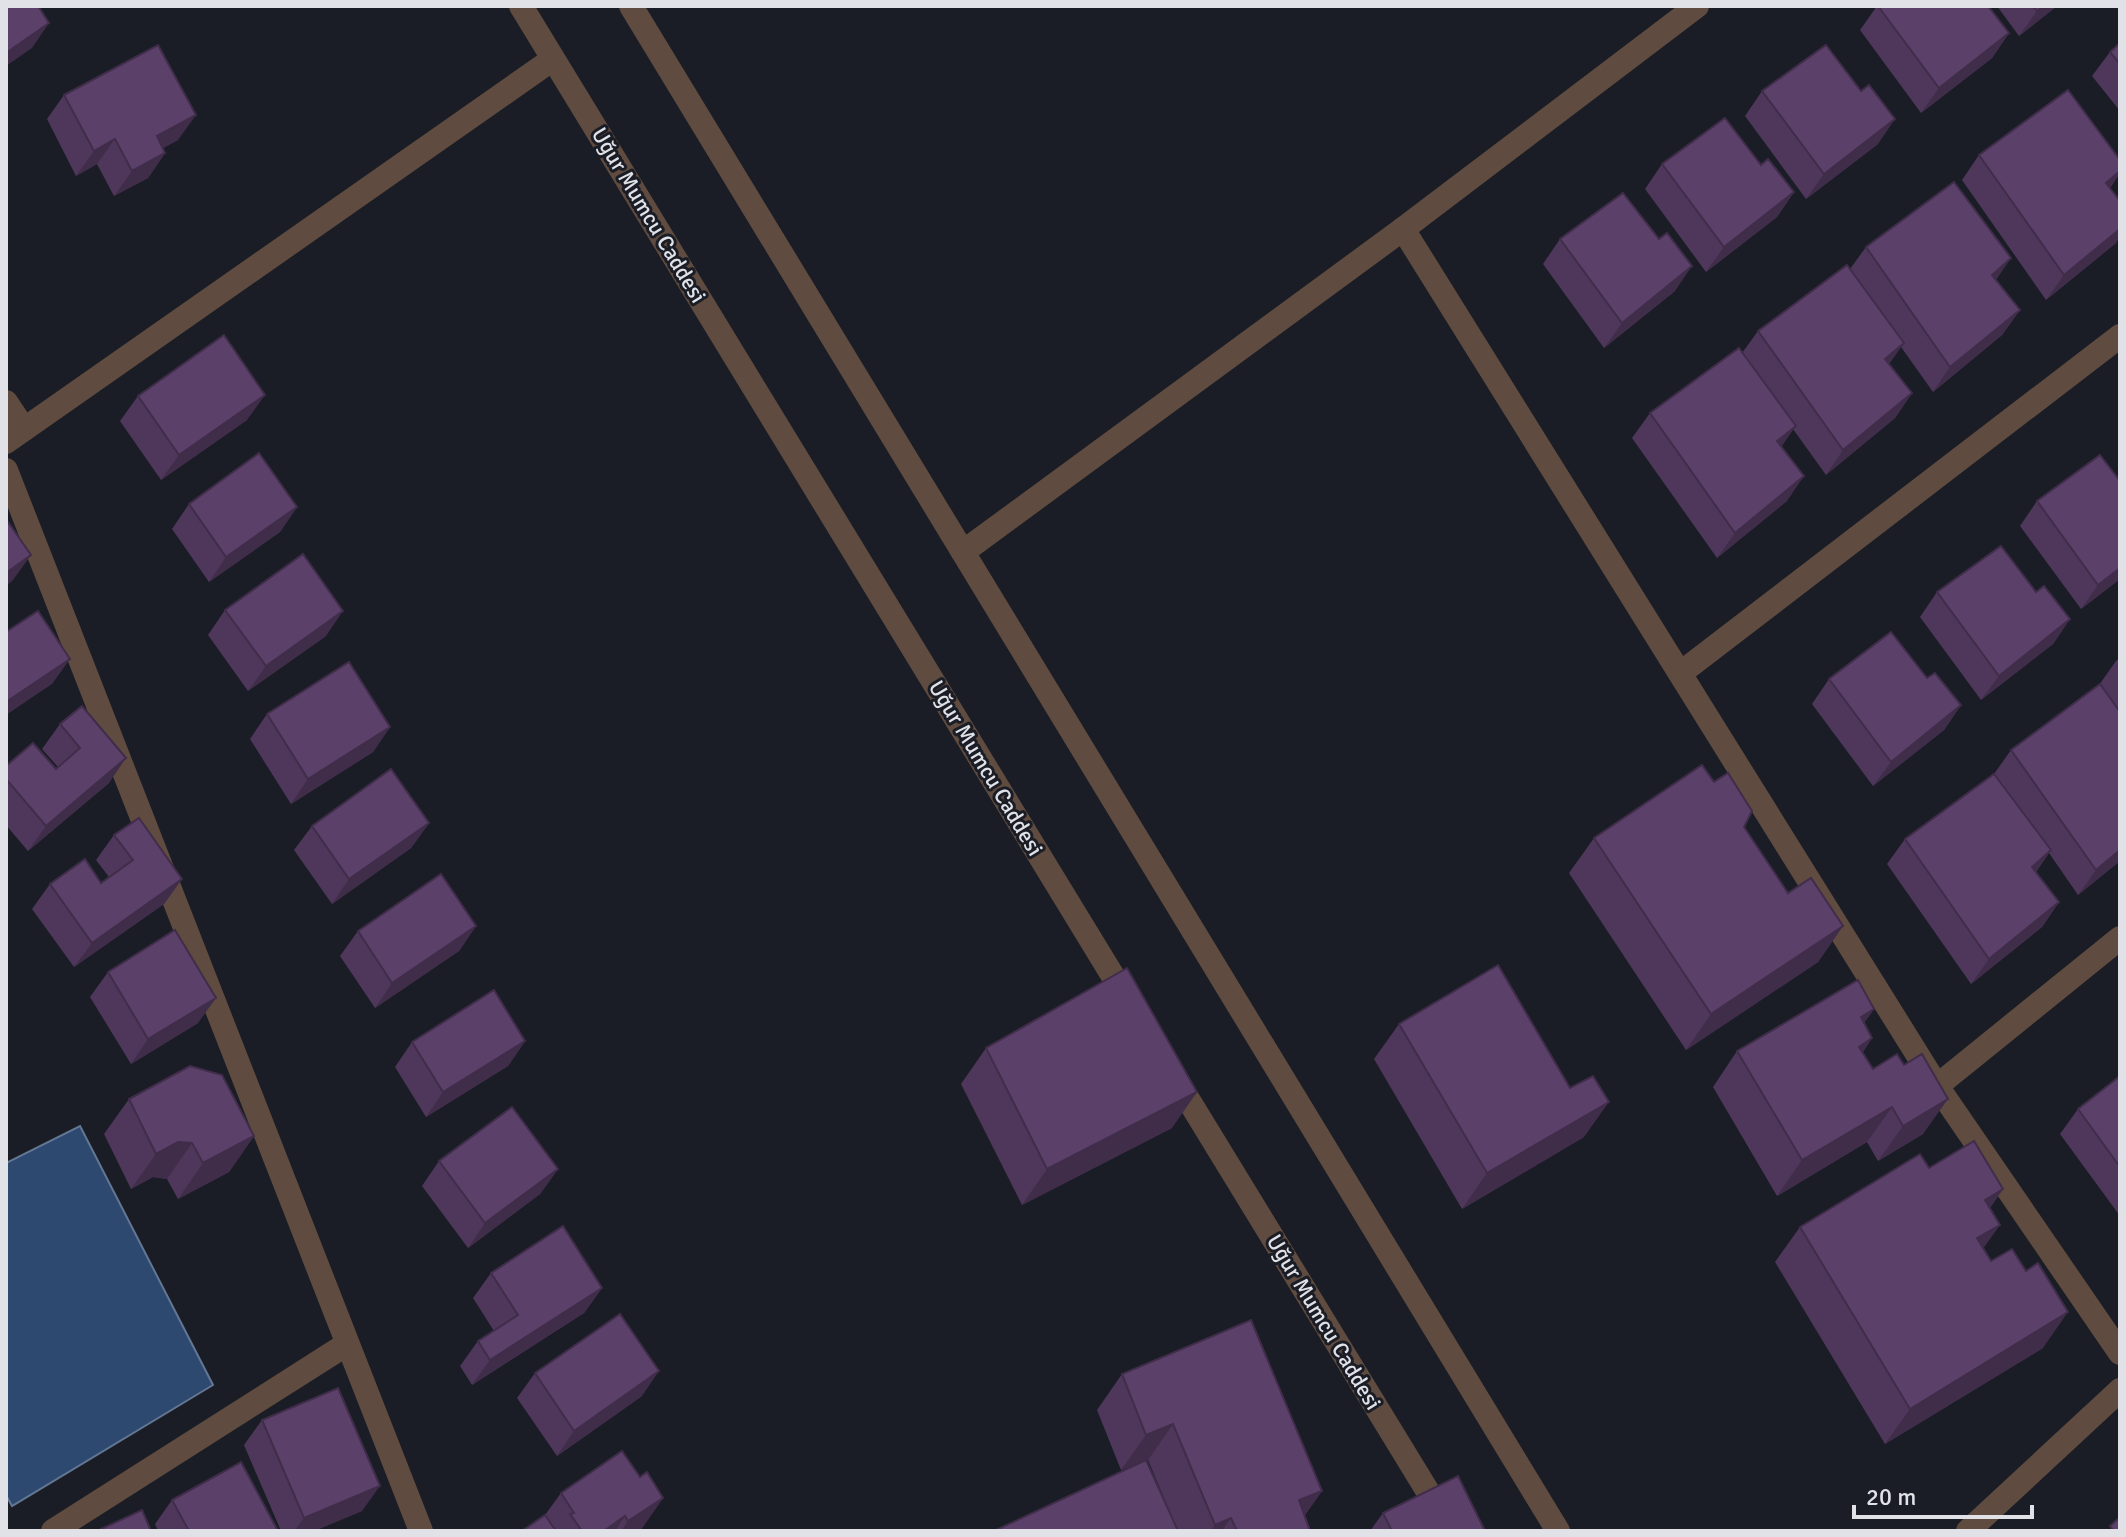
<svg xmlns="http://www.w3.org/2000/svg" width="2126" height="1537" viewBox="0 0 2126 1537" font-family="Signika,sans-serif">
  <rect width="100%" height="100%" fill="#1a1d25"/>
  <path fill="#2d4970" stroke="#637794" stroke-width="2" d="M80 1126 213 1385 12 1506 6 1495V1163Z"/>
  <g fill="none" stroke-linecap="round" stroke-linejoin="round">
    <g stroke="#5f4b3f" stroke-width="24">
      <path d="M1403 229 1937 1086 2120 1353"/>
      <path d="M6 402 24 429"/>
      <path d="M6 442 553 59"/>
      <path d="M6 470 421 1531"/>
      <path d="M963 552 1403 229 1697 6"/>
      <path d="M1682 672 2120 336"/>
      <path d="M1937 1086 2120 938"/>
      <path d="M53 1531 347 1344"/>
    </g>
    <g stroke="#5f4b3f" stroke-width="24">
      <path d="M521 6 1130 1004"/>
      <path d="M631 6 1558 1531"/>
      <path d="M1172 1073 1452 1531"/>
      <path d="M1968 1531 2120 1390"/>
    </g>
  </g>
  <g fill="#4e375b" fill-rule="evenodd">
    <path d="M1877 6H1988L2009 33 1992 58 1921 113 1860 30Z"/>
    <path d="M1997 6H2057L2019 36Z"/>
    <path d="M2120 43V111L2092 76 2110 52Z"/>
    <path d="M1762 91 1878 144 1806 199 1745 116Z"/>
    <path d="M64 95 178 140 163 148 165 153 148 178 114 196 97 164 76 176 47 119Z"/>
    <path d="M1979 155 2120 160V173L2110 188 2116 243 2046 300 1962 180Z"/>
    <path d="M1662 164 1761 165 1794 192 1777 217 1706 272 1645 189Z"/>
    <path d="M1560 239 1675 291 1604 348 1543 264Z"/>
    <path d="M1866 247 1996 280 2020 310 2002 335 1933 392 1901 347 1889 364 1912 393 1895 418 1826 475 1793 429 1781 447 1787 501 1717 558 1632 438 1650 413 1742 353 1758 331 1850 269Z"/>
    <path d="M138 396 247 420 161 480 120 421Z"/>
    <path d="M2120 481V579L2081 609 2020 526 2037 501Z"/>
    <path d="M189 504 297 507 280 532 209 582 172 529Z"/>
    <path d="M1937 592 2070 619 2053 644 1981 700 1920 617Z"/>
    <path d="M225 610 326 636 248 691 208 635Z"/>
    <path d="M2120 658V861L2078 895 2049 853 2036 872 2059 902 2042 927 1971 984 1887 864 1905 839 1994 774 2011 750 2099 685 2116 661Z"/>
    <path d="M1829 679 1961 705 1944 730 1873 786 1812 704Z"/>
    <path d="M267 714 390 727 373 752 291 804 250 739Z"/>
    <path d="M60 724 109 783 28 851 6 825V766L56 769 58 767 42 749Z"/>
    <path d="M429 823 411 848 332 904 294 850 312 826Z"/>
    <path d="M1744 827 1788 893 1843 926 1818 962 1686 1050 1569 873 1594 838Z"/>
    <path d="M114 835 182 879 164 904 74 967 32 909 50 884 101 883 109 877 96 860Z"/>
    <path d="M476 926 459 951 375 1008 340 956 358 931Z"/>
    <path d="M108 972 198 1023 131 1064 90 997Z"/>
    <path d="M1874 1009 1864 1023 1872 1038 1863 1052 1873 1069 1923 1134 1878 1161 1867 1142 1777 1196 1713 1087 1737 1051Z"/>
    <path d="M1399 1024 1570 1088 1584 1137 1462 1209 1374 1059Z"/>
    <path d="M525 1041 508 1066 426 1117 395 1067 412 1042Z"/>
    <path d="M986 1048 1172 1128 1022 1205 961 1084Z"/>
    <path d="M2120 1076V1216L2060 1134 2078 1109Z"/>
    <path d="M129 1099 254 1136 229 1172 178 1199 167 1179 153 1177 131 1189 104 1134Z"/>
    <path d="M439 1161 558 1169 540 1194 468 1248 422 1186Z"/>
    <path d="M1929 1168 2003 1189 1990 1208 1983 1248 2043 1348 1885 1444 1775 1262 1800 1227Z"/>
    <path d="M491 1273 602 1288 584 1313 472 1385 460 1366 478 1341 494 1331 473 1298Z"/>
    <path d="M535 1373 642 1396 557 1456 517 1398Z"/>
    <path d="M1122 1374 1322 1491 1305 1515 1311 1531H994L1138 1464 1121 1470 1097 1410ZM1148 1460 1174 1522 1146 1461Z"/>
    <path d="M262 1420 362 1511 314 1531H281L244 1445Z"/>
    <path d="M640 1477 663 1498 640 1531H522L545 1515 561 1493Z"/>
    <path d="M172 1500 278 1531H158L155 1524Z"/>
    <path d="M1383 1513 1485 1531H1370Z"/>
  </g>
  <g fill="#402d4a">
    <path d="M2043 6H2057L2019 36 2037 11Z"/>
    <path d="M49 23 32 48 6 66V53Z"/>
    <path d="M2009 33 1992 58 1921 113 1939 88Z"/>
    <path d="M196 115 178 140 140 161 157 136Z"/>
    <path d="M1895 119 1878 144 1806 199 1824 174Z"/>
    <path d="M115 139 97 164 76 176 94 151Z"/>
    <path d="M165 153 148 178 114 196 132 171Z"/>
    <path d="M2120 171V173L2107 191 2106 183Z"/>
    <path d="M1794 192 1777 217 1706 272 1724 247Z"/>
    <path d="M2120 229V237L2116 243 2046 300 2064 275Z"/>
    <path d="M2011 258 1994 283 1992 275Z"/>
    <path d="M1692 266 1675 291 1604 348 1622 323Z"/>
    <path d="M2020 310 2002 335 1933 392 1950 367Z"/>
    <path d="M1904 343 1886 368 1885 359Z"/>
    <path d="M1912 393 1895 418 1826 475 1843 450Z"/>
    <path d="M265 395 247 420 161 480 179 455Z"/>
    <path d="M1796 426 1778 451 1777 441Z"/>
    <path d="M1804 476 1787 501 1717 558 1735 533Z"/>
    <path d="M297 507 280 532 209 582 226 557Z"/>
    <path d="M31 555 13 580 6 586V573Z"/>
    <path d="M2120 568V579L2081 609 2098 585Z"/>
    <path d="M343 611 326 636 248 691 266 666Z"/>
    <path d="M2070 619 2053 644 1981 700 1999 676Z"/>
    <path d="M70 659 52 684 6 715V702Z"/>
    <path d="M1961 705 1944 730 1873 786 1891 762Z"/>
    <path d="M390 727 373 752 291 804 308 779Z"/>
    <path d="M126 758 109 783 28 851 46 826Z"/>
    <path d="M429 823 411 848 332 904 349 879Z"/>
    <path d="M2051 850 2033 875 2032 867Z"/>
    <path d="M2120 850V861L2078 895 2096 870Z"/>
    <path d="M182 879 164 904 74 967 92 943Z"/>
    <path d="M2059 902 2042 927 1971 984 1989 959Z"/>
    <path d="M476 926 459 951 375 1008 392 983Z"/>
    <path d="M1843 926 1818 962 1686 1050 1711 1014Z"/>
    <path d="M216 998 198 1023 131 1064 148 1039Z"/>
    <path d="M1874 1009 1849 1044 1861 1017Z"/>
    <path d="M1872 1038 1848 1074 1859 1047Z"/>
    <path d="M525 1041 508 1066 426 1117 443 1092Z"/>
    <path d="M1197 1092 1172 1128 1022 1205 1047 1169Z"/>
    <path d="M1948 1099 1923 1134 1878 1161 1903 1126Z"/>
    <path d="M1609 1102 1584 1137 1462 1209 1487 1173Z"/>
    <path d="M1892 1107 1867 1142 1777 1196 1802 1160Z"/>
    <path d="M254 1136 229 1172 178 1199 203 1163Z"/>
    <path d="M178 1142 192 1143 167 1179 153 1177 131 1189 156 1154Z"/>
    <path d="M558 1169 540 1194 468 1248 485 1223Z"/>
    <path d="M2003 1189 1978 1225 1985 1200Z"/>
    <path d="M2000 1225 1975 1260 1977 1238Z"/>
    <path d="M602 1288 584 1313 472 1385 490 1360Z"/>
    <path d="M2068 1312 2043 1348 1885 1444 1910 1409Z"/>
    <path d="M659 1371 642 1396 557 1456 574 1431Z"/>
    <path d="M1173 1424 1148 1460 1121 1470 1146 1435Z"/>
    <path d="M380 1486 362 1511 314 1531H294L304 1518Z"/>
    <path d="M1322 1491 1297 1526 1299 1500Z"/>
    <path d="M663 1498 640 1531H621L628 1521Z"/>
    <path d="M625 1516 615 1531H603Z"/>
    <path d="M1231 1518 1222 1531H1211L1215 1525Z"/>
  </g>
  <g fill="#5b406a" stroke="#402d4a" stroke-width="2">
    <path d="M6 6H38L49 23 6 53Z"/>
    <path d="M1878 6H1988L2009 33 1939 88Z"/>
    <path d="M2033 6H2043L2037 11Z"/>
    <path d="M2120 43V64L2110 52Z"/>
    <path d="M158 45 196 115 157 136 165 153 132 171 115 139 94 151 64 95Z"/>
    <path d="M1826 45 1861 91 1869 85 1895 119 1824 174 1762 91Z"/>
    <path d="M2068 90 2120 160V171L2106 183 2120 201V229L2064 275 1979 155Z"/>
    <path d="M1725 118 1761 165 1768 159 1794 192 1724 247 1662 164Z"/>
    <path d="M1954 182 2011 258 1992 275 2020 310 1950 367 1866 247Z"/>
    <path d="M1623 193 1659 239 1667 233 1692 266 1622 323 1560 239Z"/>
    <path d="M1847 265 1904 343 1885 359 1912 393 1843 450 1758 331Z"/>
    <path d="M224 335 265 395 179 455 138 396Z"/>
    <path d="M1739 348 1796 426 1777 441 1804 476 1735 533 1650 413Z"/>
    <path d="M259 453 297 507 226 557 189 504Z"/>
    <path d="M2100 455 2120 481V568L2098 585 2037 501Z"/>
    <path d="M6 519 31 555 6 573Z"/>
    <path d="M2001 546 2036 592 2044 586 2070 619 1999 676 1937 592Z"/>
    <path d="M303 554 343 611 266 666 225 610Z"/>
    <path d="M38 611 70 659 6 702V632Z"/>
    <path d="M1891 632 1927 678 1935 673 1961 705 1891 762 1829 679Z"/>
    <path d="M349 662 390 727 308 779 267 714Z"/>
    <path d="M2100 684 2120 712V850L2096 870 2011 750Z"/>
    <path d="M82 706 126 758 46 826 6 779V766L33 743 56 769 80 748 60 724Z"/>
    <path d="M1702 765 1714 782 1728 773 1752 811 1744 827 1788 893 1811 878 1843 926 1711 1014 1594 838Z"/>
    <path d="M391 769 429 823 349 879 312 826Z"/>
    <path d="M1994 774 2051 850 2032 867 2059 902 1989 959 1905 839Z"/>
    <path d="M139 818 182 879 92 943 50 884 85 859 101 883 133 860 114 835Z"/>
    <path d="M441 874 476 926 392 983 358 931Z"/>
    <path d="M175 930 216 998 148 1039 108 972Z"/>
    <path d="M1498 965 1570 1088 1593 1076 1609 1102 1487 1173 1399 1024Z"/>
    <path d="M1127 968 1197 1092 1047 1169 986 1048Z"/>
    <path d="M1858 980 1874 1009 1861 1017 1872 1038 1859 1047 1873 1069 1897 1054 1904 1065 1922 1054 1948 1099 1903 1126 1892 1107 1802 1160 1737 1051Z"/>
    <path d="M494 990 525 1041 443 1092 412 1042Z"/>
    <path d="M190 1066 222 1075 254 1136 203 1163 192 1143 178 1142 156 1154 129 1099Z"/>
    <path d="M2120 1076V1167L2078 1109Z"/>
    <path d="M512 1107 558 1169 485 1223 439 1161Z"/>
    <path d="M1974 1141 2003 1189 1985 1200 2000 1225 1977 1238 1991 1261 2012 1249 2026 1271 2038 1263 2068 1312 1910 1409 1800 1227 1920 1154 1929 1168Z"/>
    <path d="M563 1226 602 1288 490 1360 478 1341 518 1315 491 1273Z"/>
    <path d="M620 1314 659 1371 574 1431 535 1373Z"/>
    <path d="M1251 1320 1322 1491 1299 1500 1310 1531H1237L1231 1518 1215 1525 1173 1424 1146 1435 1122 1374Z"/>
    <path d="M338 1388 380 1486 304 1518 262 1420Z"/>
    <path d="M622 1451 640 1477 647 1472 663 1498 628 1521 625 1516 604 1531H582L570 1514 574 1513 561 1493Z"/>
    <path d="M1146 1460 1178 1531H994Z"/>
    <path d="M241 1462 278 1531H189L172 1500Z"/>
    <path d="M1458 1476 1485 1531H1392L1383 1513Z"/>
    <path d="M142 1510 151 1531H97Z"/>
    <path d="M545 1515 556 1531H522Z"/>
    <path d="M2120 1517V1531H2114L2110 1526Z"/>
  </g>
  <g text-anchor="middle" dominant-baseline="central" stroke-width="6" stroke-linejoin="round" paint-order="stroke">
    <g font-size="22" fill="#e0e2e8" stroke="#1a1d25">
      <text transform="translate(649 215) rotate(59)">Uğur Mumcu Caddesi</text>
      <text transform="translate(986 768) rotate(59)">Uğur Mumcu Caddesi</text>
      <text transform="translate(1324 1322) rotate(59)">Uğur Mumcu Caddesi</text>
    </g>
  </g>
  <rect width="2126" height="1537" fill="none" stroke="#e0e2e8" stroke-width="16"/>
  <path d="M1854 1505v12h178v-12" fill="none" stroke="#e0e2e8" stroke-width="4"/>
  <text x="1866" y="1505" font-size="24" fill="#e0e2e8" stroke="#1a1d25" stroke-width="6" paint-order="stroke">20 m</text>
</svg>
